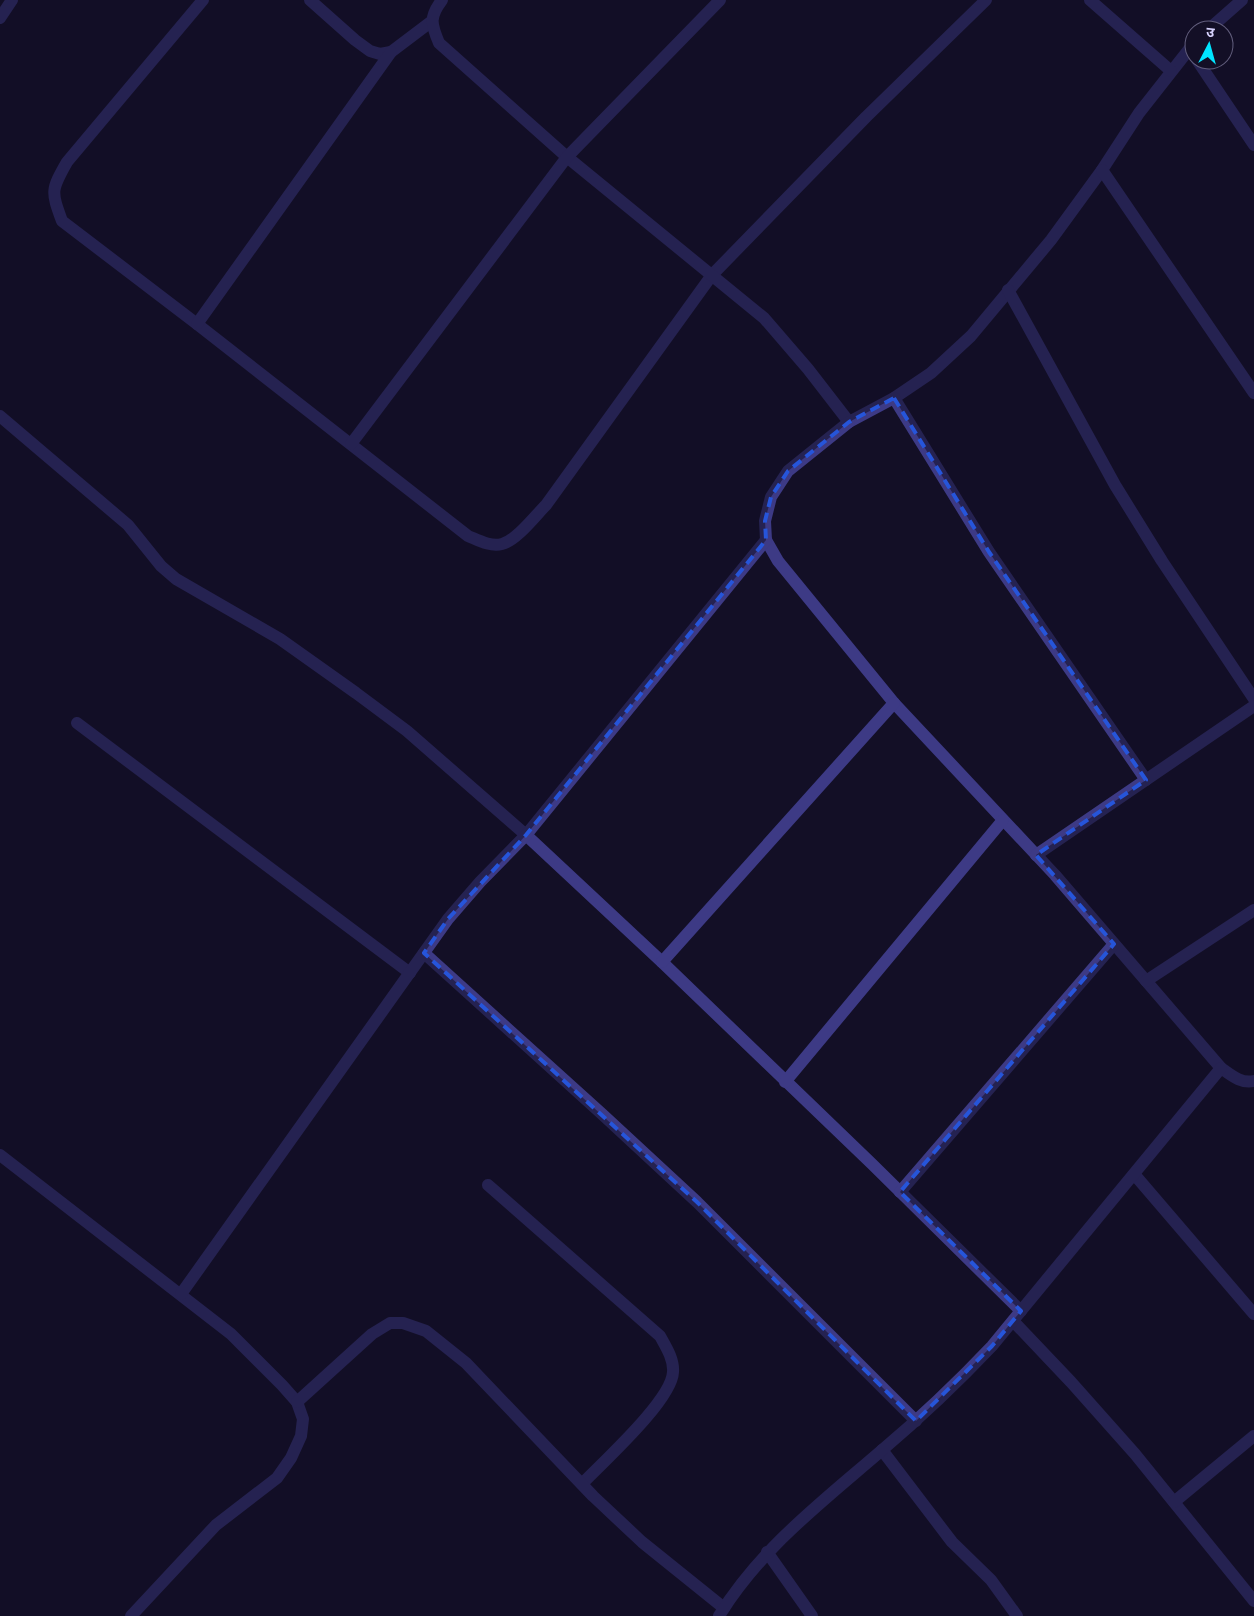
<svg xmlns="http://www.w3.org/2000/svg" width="1254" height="1616" viewBox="0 0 1254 1616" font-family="Lato,'Noto Sans Devanagari',sans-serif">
  <rect width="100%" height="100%" fill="#130f26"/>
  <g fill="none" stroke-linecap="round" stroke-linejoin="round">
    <g stroke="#3d3a85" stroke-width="12">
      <path d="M203 0 67 162C51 190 51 191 62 221L197 324 468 536C478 540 490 547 502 544 517 540 535 516 546 505L712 275 866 117 986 0"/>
      <path d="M310 0 355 40 370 51 380 54 391 52 432 21"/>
      <path d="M442 0C429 17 431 24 439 43L567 157 764 318 808 369 849 422 894 398 931 373 971 336 1051 240 1102 170 1139 113 1194 43"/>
      <path d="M1090 0 1171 71"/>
      <path d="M0 18 12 0"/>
      <path d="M1208 30 1242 0"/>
      <path d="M1197 60 1254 145"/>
      <path d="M1102 170 1254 393"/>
      <path d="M1008 290 1115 485 1162 561 1254 699"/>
      <path d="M197 324 391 52"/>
      <path d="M894 398 989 552 1146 780"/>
      <path d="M0 416 128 525 161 566 176 579 280 639 356 693 407 731 526 835 662 962 872 1164 1021 1311"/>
      <path d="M849 422 788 471 771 497 765 521 766 540 778 561 894 703 1055 875 1221 1068C1231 1075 1241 1084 1254 1081"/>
      <path d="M351 444 567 157 720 0"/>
      <path d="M77 723 410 973"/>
      <path d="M1036 855 1254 706"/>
      <path d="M424 953 602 1114 697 1202 916 1421"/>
      <path d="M662 962 894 703"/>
      <path d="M1146 981 1254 910"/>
      <path d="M785 1082 1003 820"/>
      <path d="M0 1155 231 1334 282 1385 297 1402 303 1419 301 1436 291 1458 277 1478 216 1525 131 1616"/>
      <path d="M1134 1174 1254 1314"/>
      <path d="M488 1185 660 1336C666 1347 674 1359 673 1372 672 1400 603 1462 582 1484"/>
      <path d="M900 1192 1114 944"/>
      <path d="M181 1294 448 919 480 882 526 835 766 540"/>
      <path d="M1013 1321 1071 1382 1135 1454 1254 1601"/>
      <path d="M297 1402 372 1334 390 1323H403L426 1331 466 1363 593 1496 642 1542 724 1608"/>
      <path d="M882 1450 952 1542 991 1580 1017 1616"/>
      <path d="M1174 1502 1254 1436"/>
      <path d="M767 1552 812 1616"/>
      <path d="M719 1616C761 1548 822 1502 881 1451 920 1418 957 1383 992 1346L1221 1068"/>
    </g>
  </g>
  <path d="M0 0H1254V1616H0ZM894 398 989 552 1146 780 1036 855 1114 944 900 1192 1021 1311 992 1346 916 1421 697 1202 424 953 448 919 526 835 766 540 765 521 771 497 788 471 849 422Z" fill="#130f26" fill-opacity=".55" fill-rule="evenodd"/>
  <path fill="none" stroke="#2655da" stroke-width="4" stroke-dasharray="10 6" stroke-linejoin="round" d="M894 398 989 552 1146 780 1036 855 1114 944 900 1192 1021 1311 992 1346 916 1421 697 1202 424 953 448 919 526 835 766 540 765 521 771 497 788 471 849 422Z"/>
  <g transform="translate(1209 45) rotate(6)"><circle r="24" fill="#130f26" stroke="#625e7d"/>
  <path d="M0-4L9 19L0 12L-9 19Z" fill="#00e5ff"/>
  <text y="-8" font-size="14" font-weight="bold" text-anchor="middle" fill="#d9d4ff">उ</text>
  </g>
</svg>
